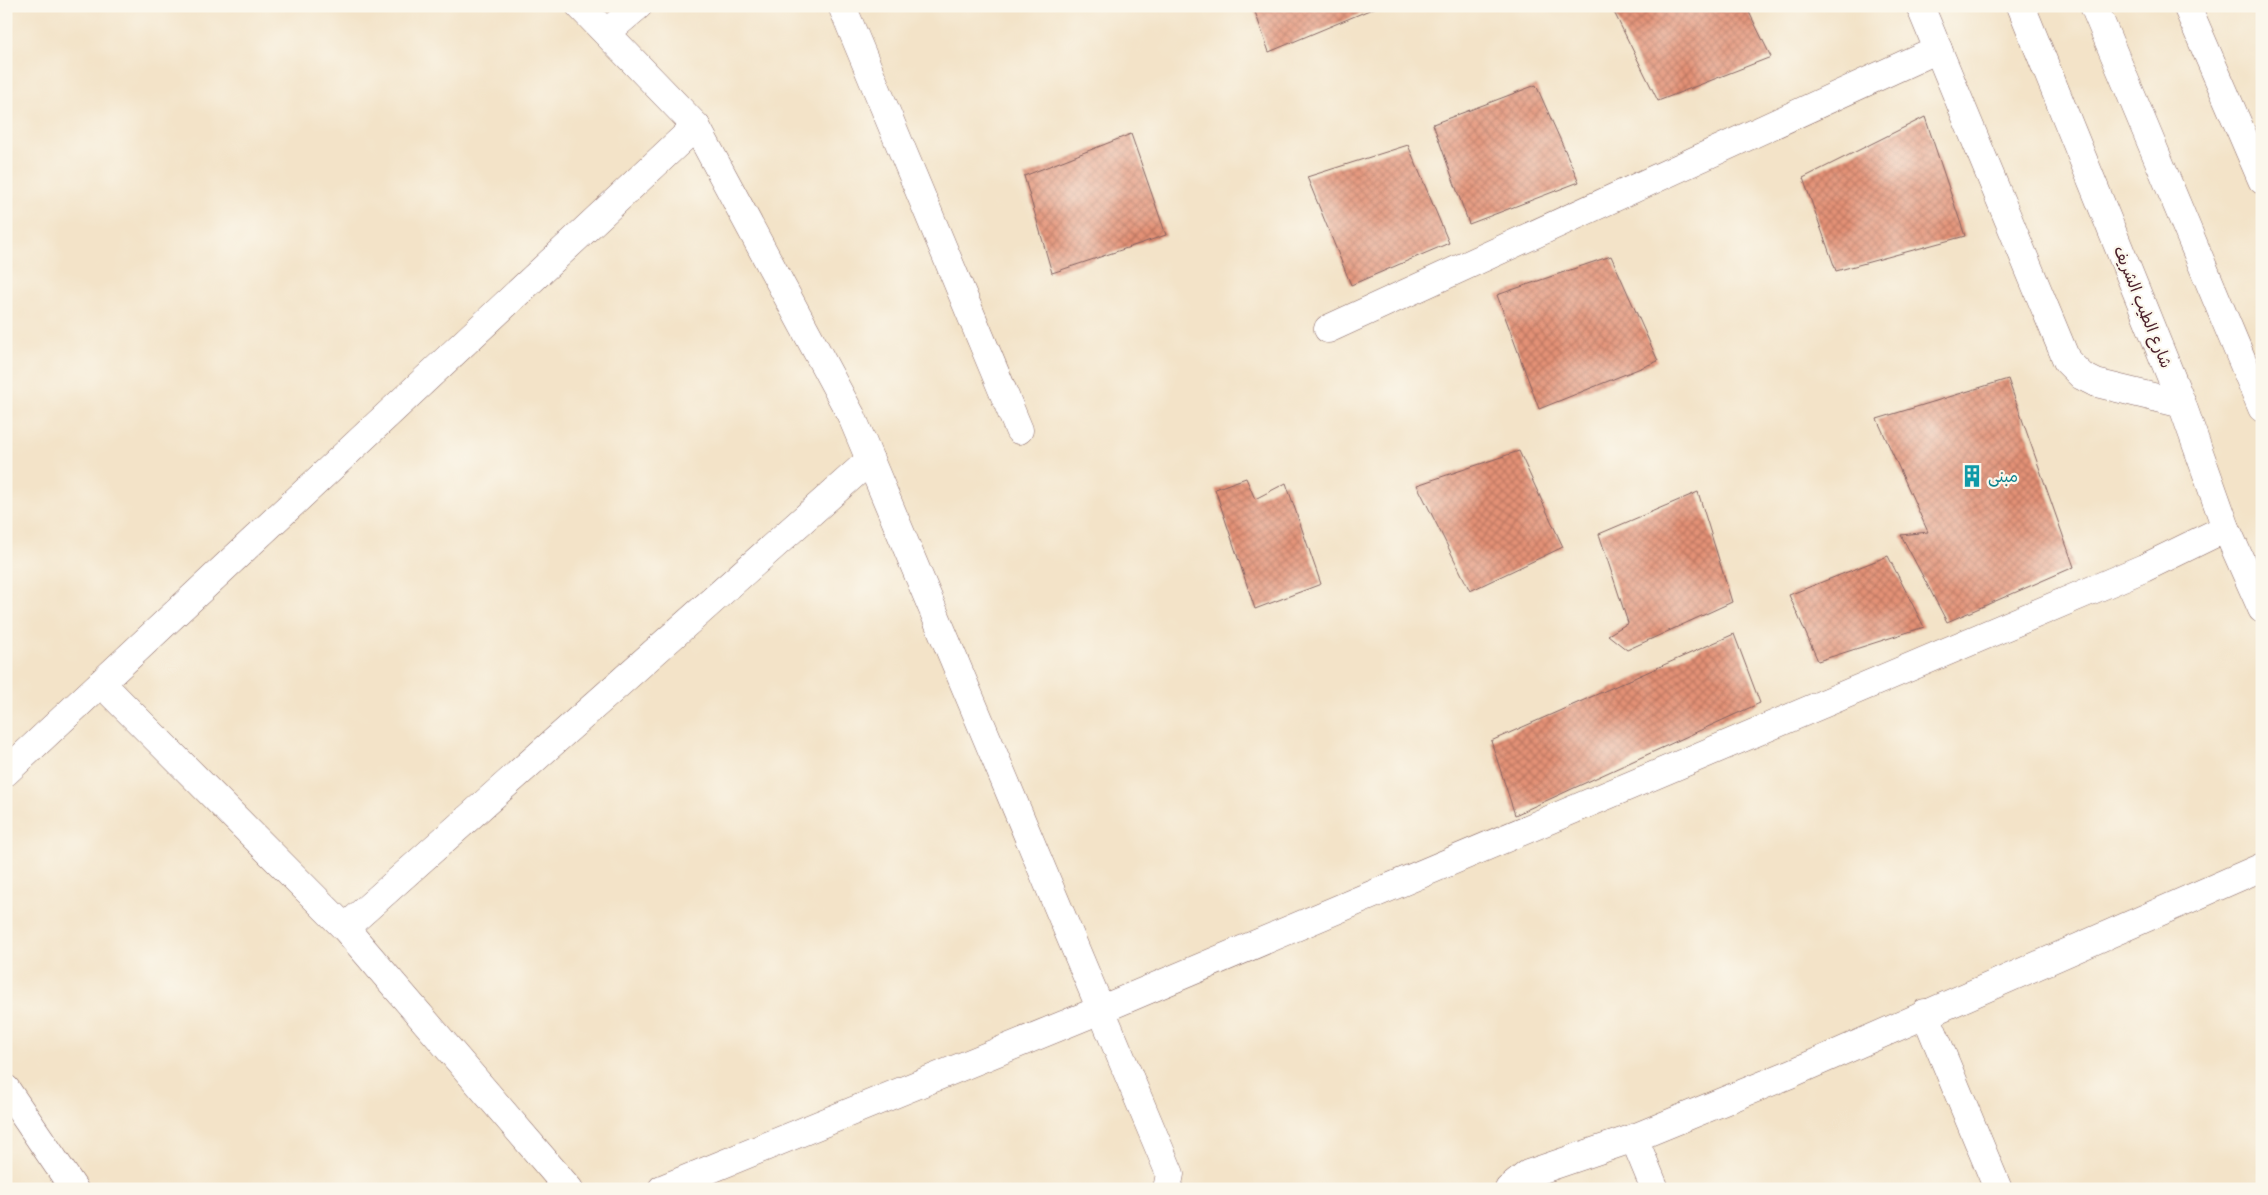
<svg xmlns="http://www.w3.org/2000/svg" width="2268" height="1195" viewBox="0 0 2268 1195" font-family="Sriracha,'Playpen Sans Arabic',sans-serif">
  <defs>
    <pattern id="building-cross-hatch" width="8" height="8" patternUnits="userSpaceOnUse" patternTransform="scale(1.25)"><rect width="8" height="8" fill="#e39176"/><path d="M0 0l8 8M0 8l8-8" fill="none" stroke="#ba7661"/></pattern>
  </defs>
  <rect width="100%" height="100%" fill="#fbf7ec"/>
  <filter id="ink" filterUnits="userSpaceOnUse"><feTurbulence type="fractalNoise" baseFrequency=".02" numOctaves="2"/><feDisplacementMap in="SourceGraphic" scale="10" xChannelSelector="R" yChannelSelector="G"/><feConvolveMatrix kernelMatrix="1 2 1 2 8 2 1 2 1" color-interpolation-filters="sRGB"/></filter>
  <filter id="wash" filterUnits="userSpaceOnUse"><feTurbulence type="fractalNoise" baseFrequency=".0096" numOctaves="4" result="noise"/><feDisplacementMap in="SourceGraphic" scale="20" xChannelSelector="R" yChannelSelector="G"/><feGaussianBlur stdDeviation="1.12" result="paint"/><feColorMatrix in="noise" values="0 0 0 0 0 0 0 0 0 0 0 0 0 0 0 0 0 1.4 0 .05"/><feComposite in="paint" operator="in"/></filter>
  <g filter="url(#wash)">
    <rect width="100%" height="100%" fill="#f3e3c8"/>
    <g id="blocks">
      <g fill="url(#building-cross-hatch)">
        <path d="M1253 6H1379L1269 52Z"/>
        <path d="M1621 6H1746L1771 57 1658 101 1613 10Z"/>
        <path d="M1536 85 1579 182 1469 224 1433 124Z"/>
        <path d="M1925 117 1965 236 1836 271 1803 178Z"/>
        <path d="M1131 134 1166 235 1052 273 1024 176Z"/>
        <path d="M1408 145 1449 243 1351 285 1307 177Z"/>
        <path d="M1611 256 1658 361 1539 409 1497 295Z"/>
        <path d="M2008 379 2074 567 1947 622 1901 535 1928 532 1877 419Z"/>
        <path d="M1519 451 1563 547 1470 591 1417 485Z"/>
        <path d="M1246 478 1255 499 1286 483 1321 584 1255 609 1215 489Z"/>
        <path d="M1698 492 1732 602 1627 650 1608 635 1628 623 1599 534Z"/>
        <path d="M1888 556 1924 627 1818 661 1789 595Z"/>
        <path d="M1734 634 1760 703 1515 815 1491 741Z"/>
      </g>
    </g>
  </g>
  <g filter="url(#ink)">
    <use href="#blocks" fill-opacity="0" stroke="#856462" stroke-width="1"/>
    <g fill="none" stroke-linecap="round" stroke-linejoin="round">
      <defs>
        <g id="minor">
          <path d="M580 6 696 126 852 417 1170 1174 1167 1189"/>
          <path d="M842 6 1019 430"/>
          <path d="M1920 6 2067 361 2082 376 2096 383 2182 404"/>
          <path d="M2187 6 2262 180"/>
          <path d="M607 32 638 6"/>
          <path d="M1328 329 1938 49"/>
          <path d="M102 684 345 928 569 1189"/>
          <path d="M6 772 696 126"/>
          <path d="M345 928 870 460"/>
          <path d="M1925 1013 1998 1189"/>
          <path d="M6 1089 74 1189"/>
          <path d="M662 1189 1100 1010 2144 568 2226 528"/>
          <path d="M1509 1189 1528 1174 1634 1138"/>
          <path d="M1655 1189 1634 1138 1790 1074 2262 867"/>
        </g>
        <g id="secondary">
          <path d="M2021 6 2182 404 2226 528 2262 609"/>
          <path d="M2094 6 2262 408"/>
        </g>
      </defs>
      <use href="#minor" stroke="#856462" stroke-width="29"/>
      <use href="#secondary" stroke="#856462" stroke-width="29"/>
      <use href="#minor" stroke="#fff" stroke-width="28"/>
      <use href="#secondary" stroke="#fff" stroke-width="28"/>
    </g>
  </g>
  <defs>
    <symbol id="building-bare" viewBox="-9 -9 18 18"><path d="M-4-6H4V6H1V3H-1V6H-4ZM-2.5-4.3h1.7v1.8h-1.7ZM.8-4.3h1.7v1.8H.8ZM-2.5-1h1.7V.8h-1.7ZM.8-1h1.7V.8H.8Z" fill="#0f9aa8" stroke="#fbf7ec" stroke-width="2.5" paint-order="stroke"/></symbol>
  </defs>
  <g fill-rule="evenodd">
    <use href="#building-bare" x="1956" y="460" width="32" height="32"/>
  </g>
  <g text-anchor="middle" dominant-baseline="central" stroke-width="4.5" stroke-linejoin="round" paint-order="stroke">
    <g font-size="16" fill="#4a1f2b" stroke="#fbf7ec">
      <text transform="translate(2143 307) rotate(68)">شارع الطيب الشريف</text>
    </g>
    <g font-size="16" fill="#0d838f" stroke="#fbf7ec" text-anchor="start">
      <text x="1988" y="476">مبنى</text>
    </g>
  </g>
  <rect width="2268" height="1195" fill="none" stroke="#fbf7ec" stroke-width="25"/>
</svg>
